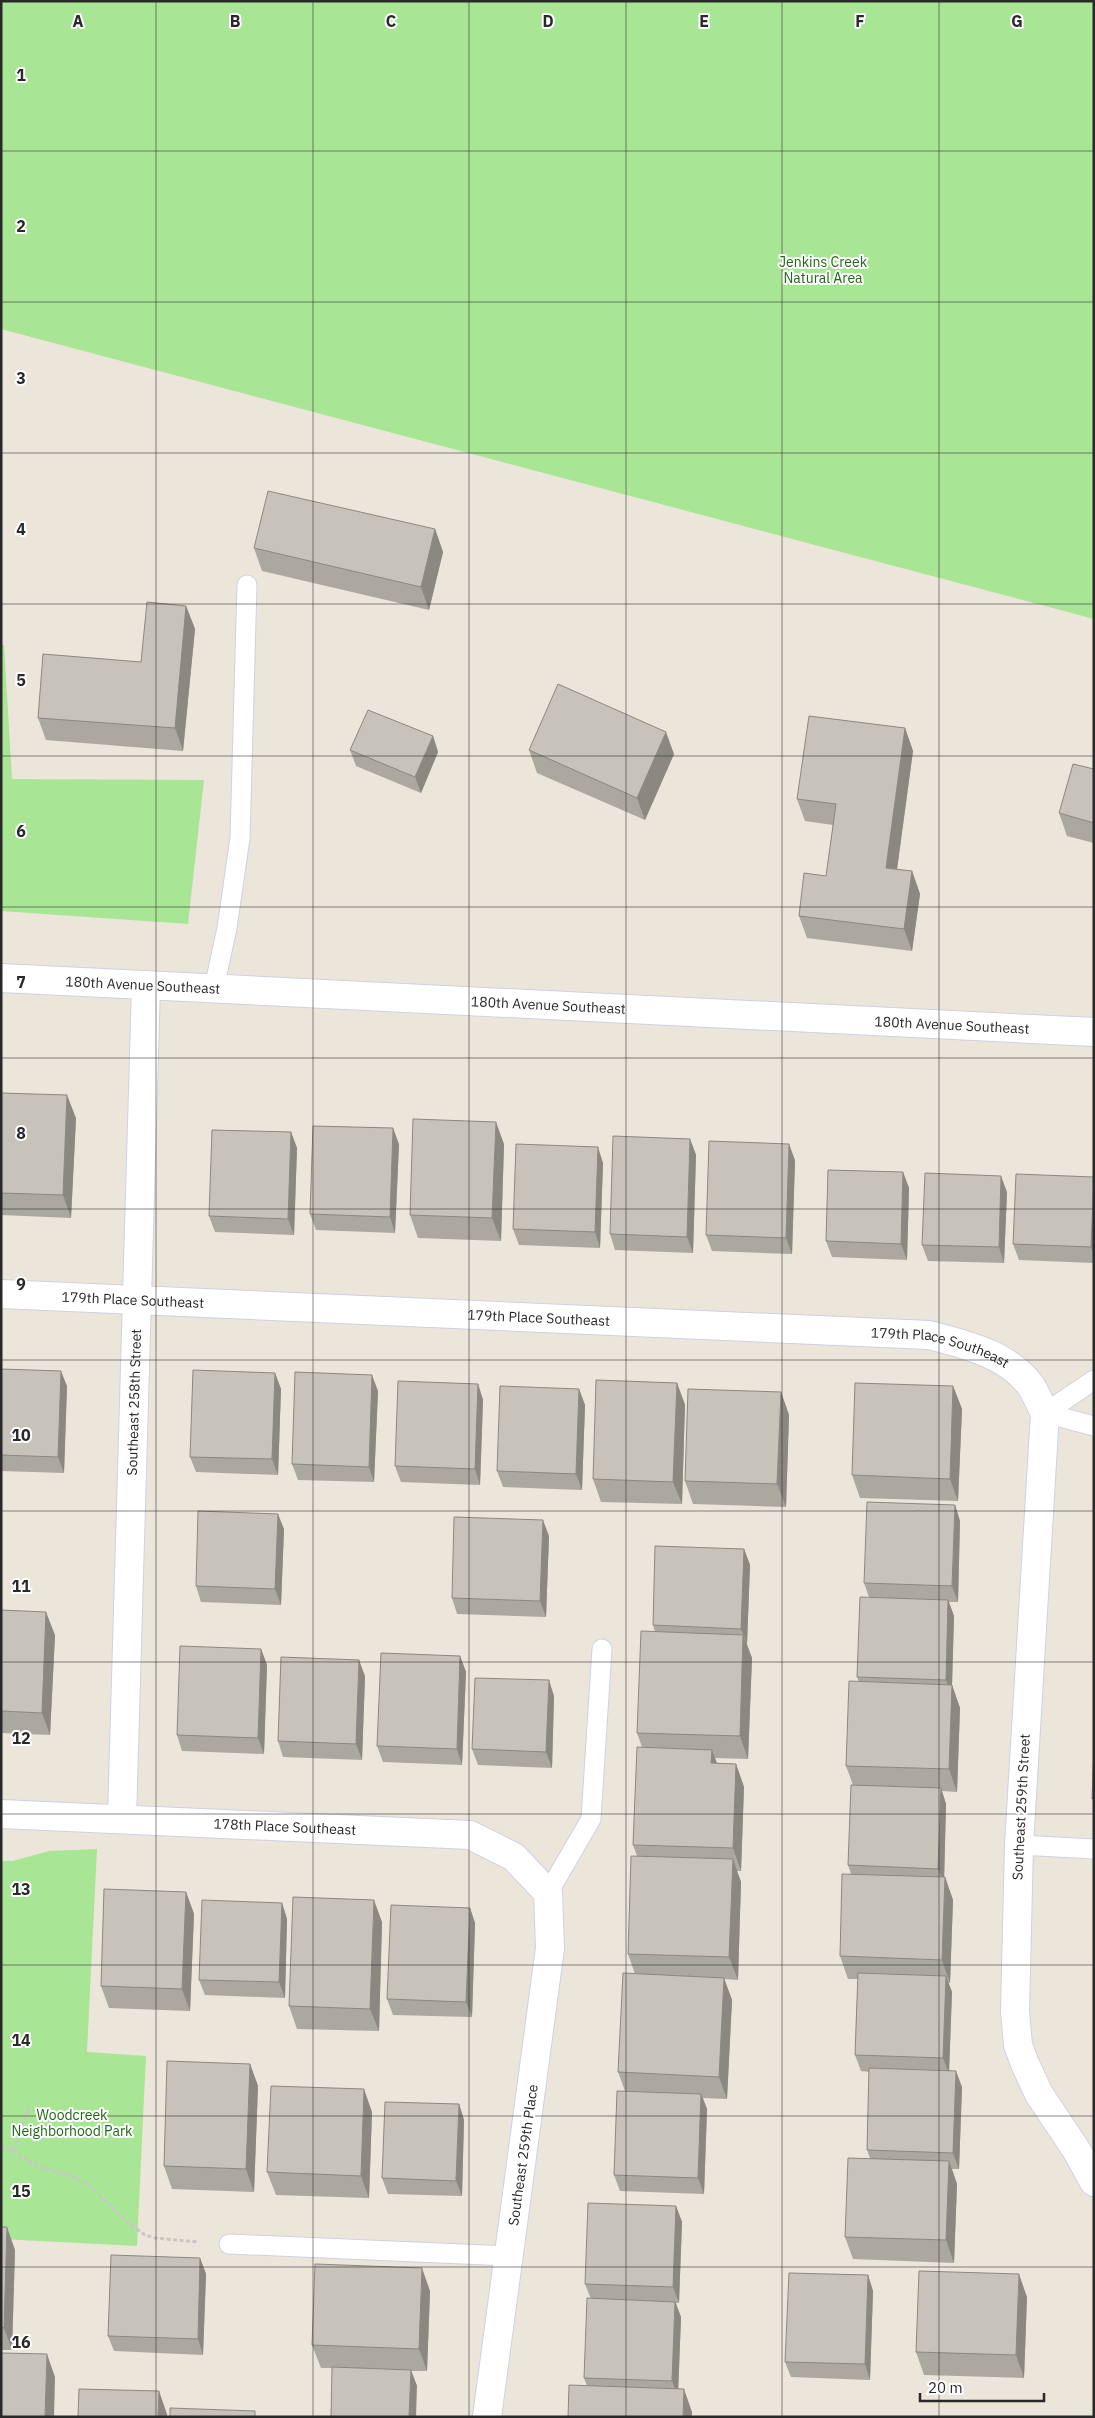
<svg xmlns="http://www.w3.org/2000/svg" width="1095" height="2418" viewBox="0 0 1095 2418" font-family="'IBM Plex Sans',sans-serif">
  <rect width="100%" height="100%" fill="#ece6da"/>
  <g fill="#a8e594">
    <path d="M1 1H1094V619L1 329Z"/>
    <path d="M1 645H4L12 779 204 780 188 924 1 911Z"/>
    <path d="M97 1849 87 2052 146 2056 137 2246 1 2239V1861H13L49 1851Z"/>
  </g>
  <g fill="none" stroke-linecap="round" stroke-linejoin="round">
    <defs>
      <g id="service">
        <path d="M214 988 227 928 240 838 247 585"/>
        <path d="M1045 1413 1094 1380"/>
        <path d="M1045 1413 1094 1426"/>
        <path d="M1019 1845 1094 1849"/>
        <path d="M548 1893 591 1819 602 1649"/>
        <path d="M229 2244 509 2256"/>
      </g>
      <g id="minor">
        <path id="s1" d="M1 1294 929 1335C964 1344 1008 1354 1031 1386 1036 1394 1040 1404 1045 1413L1019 1845 1015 2011 1018 2045 1025 2064 1039 2094 1077 2151 1094 2182"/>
        <path id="s2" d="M1 1814 470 1835 514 1857 548 1893 550 1948 487 2417"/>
        <path id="s3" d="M122 1818 146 986"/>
      </g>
      <g id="tertiary">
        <path id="s4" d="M1 978 1094 1032"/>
      </g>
    </defs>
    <use href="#service" stroke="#cfd1e3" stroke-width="21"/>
    <use href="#minor" stroke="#cfd1e3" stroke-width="30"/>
    <use href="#tertiary" stroke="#cfd1e3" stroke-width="30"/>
    <g stroke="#c7c7c7" stroke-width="3" stroke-dasharray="4 2.5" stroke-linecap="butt">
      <path d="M1 2144 39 2167 74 2177 91 2187 126 2221 145 2235 155 2238 198 2242"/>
      <path d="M13 2151 29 2107"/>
    </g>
    <use href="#service" stroke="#fff" stroke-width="19"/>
    <use href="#minor" stroke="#fff" stroke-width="28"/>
    <use href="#tertiary" stroke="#fff" stroke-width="28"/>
  </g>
  <g fill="#aba8a0">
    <path d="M435 529 443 552 429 610 262 571 254 548Z"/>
    <path d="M186 606 195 629 183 751 46 740 38 718 141 662Z"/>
    <path d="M905 728 913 751 897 870 912 871 920 894 912 951 807 938 799 916 826 876 833 825 805 821 797 799Z"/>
    <path d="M433 736 438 752 421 793 356 766 350 750Z"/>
    <path d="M529 750 674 754 645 820 537 773Z"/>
    <path d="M1094 769V843L1067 836 1059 813Z"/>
    <path d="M1 1093 76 1118 71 1218 1 1215Z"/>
    <path d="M291 1132 297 1148 294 1235 215 1232 209 1216Z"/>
    <path d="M690 1139 696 1155 693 1253 615 1250 610 1234Z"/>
    <path d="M399 1144 395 1233 316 1230 310 1214Z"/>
    <path d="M504 1144 501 1241 418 1238 410 1215Z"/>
    <path d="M795 1160 792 1254 712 1251 706 1235Z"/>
    <path d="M603 1163 600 1248 519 1245 513 1229Z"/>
    <path d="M903 1172 909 1188 907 1260 832 1257 826 1241Z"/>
    <path d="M1094 1177V1263L1019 1260 1013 1244Z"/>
    <path d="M1007 1192 1004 1263 928 1261 922 1245Z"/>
    <path d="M1 1369 67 1386 64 1473 1 1471Z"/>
    <path d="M275 1373 281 1389 278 1475 196 1472 190 1457Z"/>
    <path d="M677 1383 685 1405 682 1504 601 1502 593 1479Z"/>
    <path d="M478 1384 483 1400 480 1485 401 1482 395 1466Z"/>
    <path d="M953 1386 962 1409 958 1501 860 1498 852 1475Z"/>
    <path d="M579 1389 585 1405 582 1490 503 1487 497 1471Z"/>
    <path d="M378 1391 374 1482 298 1480 292 1464Z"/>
    <path d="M781 1392 789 1415 786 1507 693 1504 685 1481Z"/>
    <path d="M955 1505 960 1521 958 1602H949L954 1616 952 1685 960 1708 957 1792 942 1791 946 1804 944 1877H945L953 1900 950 1983H948L952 1992 949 2071 962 2087 959 2169H952L957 2184 954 2263 853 2259 845 2237 870 2158 867 2150 869 2072 861 2071 855 2055 858 1979H848L840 1956 851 1874 848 1865 853 1785 846 1766 859 1682 857 1677 869 1597 864 1583Z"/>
    <path d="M284 1529 281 1605 201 1602 196 1586Z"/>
    <path d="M549 1536 546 1617 457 1614 452 1598Z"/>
    <path d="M744 1549 750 1565 747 1644 752 1658 748 1759 715 1758 717 1763 736 1764 744 1787 741 1871H737L741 1882 738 1980 724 1979 732 2000 727 2099 703 2098 707 2109 704 2194 620 2191 614 2175 625 2091 618 2072 635 1974 628 1954 637 1856 633 1845 642 1747 637 1733 655 1632 653 1625Z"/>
    <path d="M1 1610 55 1635 50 1735 1 1733Z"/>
    <path d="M261 1649 267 1665 264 1754 182 1751 177 1735Z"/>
    <path d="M460 1656 466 1672 462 1765 383 1762 377 1746Z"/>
    <path d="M365 1676 362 1760 283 1757 278 1741Z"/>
    <path d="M554 1696 552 1768 478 1765 472 1749Z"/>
    <path d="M186 1892 194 1914 190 2011 109 2008 101 1986Z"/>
    <path d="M282 1903 287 1919 285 1998 205 1995 199 1980Z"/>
    <path d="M470 1908 475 1923 472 2017 393 2015 387 1999Z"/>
    <path d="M382 1922 379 2031 297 2029 289 2006Z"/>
    <path d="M250 2064 258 2086 254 2192 172 2189 164 2166Z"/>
    <path d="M459 2104 464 2120 462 2196 388 2194 382 2178Z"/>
    <path d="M372 2112 369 2198 276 2195 267 2172Z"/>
    <path d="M676 2206 682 2222 679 2303H676L681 2317 678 2389 692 2412 587 2386 584 2378 591 2299 585 2284Z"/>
    <path d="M1 2227 15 2250 12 2350H1Z"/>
    <path d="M200 2258 206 2274 203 2355 114 2351 108 2336Z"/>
    <path d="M868 2275 873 2291 870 2380 791 2377 785 2362Z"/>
    <path d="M430 2291 427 2371H411L417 2386 332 2368H321L312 2345Z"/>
    <path d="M1027 2297 1024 2378 924 2375 916 2352Z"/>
  </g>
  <g fill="#8b8882">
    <path d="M435 529 443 552 429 610 421 587Z"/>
    <path d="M186 606 195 629 183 751 175 728Z"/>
    <path d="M905 728 913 751 894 891 886 868Z"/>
    <path d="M666 732 674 754 645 820 637 798Z"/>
    <path d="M433 736 438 752 421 793 415 777Z"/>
    <path d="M912 871 920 894 912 951 904 929Z"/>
    <path d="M67 1095 76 1118 71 1218 63 1195Z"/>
    <path d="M496 1122 504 1144 501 1241 492 1218Z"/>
    <path d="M393 1128 399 1144 395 1233 390 1217Z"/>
    <path d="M291 1132 297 1148 294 1235 288 1219Z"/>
    <path d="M690 1139 696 1155 693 1253 687 1237Z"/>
    <path d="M789 1144 795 1160 792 1254 786 1238Z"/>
    <path d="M598 1147 603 1163 600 1248 595 1232Z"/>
    <path d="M903 1172 909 1188 907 1260 901 1244Z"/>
    <path d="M1001 1176 1007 1192 1004 1263 999 1247Z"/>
    <path d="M1094 1177V1254L1091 1247Z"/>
    <path d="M61 1371 67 1386 64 1473 58 1457Z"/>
    <path d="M275 1373 281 1389 278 1475 272 1459Z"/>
    <path d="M372 1375 378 1391 374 1482 369 1467Z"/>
    <path d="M677 1383 685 1405 682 1504 673 1482Z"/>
    <path d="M478 1384 483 1400 480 1485 475 1469Z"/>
    <path d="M953 1386 962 1409 958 1501 950 1479Z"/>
    <path d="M579 1389 585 1405 582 1490 576 1474Z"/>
    <path d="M781 1392 789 1415 786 1507 777 1484Z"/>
    <path d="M955 1505 960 1521 958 1602 952 1586Z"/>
    <path d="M278 1514 284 1529 281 1605 275 1589Z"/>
    <path d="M543 1520 549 1536 546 1617 540 1601Z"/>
    <path d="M744 1549 750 1565 747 1644 741 1629Z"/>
    <path d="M948 1600 954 1616 952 1685 960 1708 957 1792 949 1769 951 1696 946 1680Z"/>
    <path d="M46 1612 55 1635 50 1735 42 1713Z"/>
    <path d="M743 1635 752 1658 748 1759 740 1736Z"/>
    <path d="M261 1649 267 1665 264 1754 258 1738Z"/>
    <path d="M460 1656 466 1672 462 1765 457 1749Z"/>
    <path d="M359 1660 365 1676 362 1760 356 1744Z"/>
    <path d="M549 1680 554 1696 552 1768 546 1752Z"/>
    <path d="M712 1750 720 1772 711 1763Z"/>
    <path d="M736 1764 744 1787 741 1871 733 1848Z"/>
    <path d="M941 1788 946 1804 944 1884 938 1869Z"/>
    <path d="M733 1859 741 1882 738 1980 729 1957Z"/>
    <path d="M945 1877 953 1900 950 1983 942 1960Z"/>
    <path d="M186 1892 194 1914 190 2011 182 1989Z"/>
    <path d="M374 1900 382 1922 379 2031 370 2009Z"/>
    <path d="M282 1903 287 1919 285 1998 279 1982Z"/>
    <path d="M470 1908 475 1923 472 2017 466 2002Z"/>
    <path d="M946 1976 952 1992 949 2074 943 2058Z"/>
    <path d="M724 1978 732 2000 727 2099 719 2077Z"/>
    <path d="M250 2064 258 2086 254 2192 246 2169Z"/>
    <path d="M956 2071 962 2087 959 2169 953 2153Z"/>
    <path d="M364 2089 372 2112 369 2198 361 2176Z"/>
    <path d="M701 2094 707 2109 704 2194 698 2178Z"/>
    <path d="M459 2104 464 2120 462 2196 456 2181Z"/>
    <path d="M949 2161 957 2184 954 2263 946 2240Z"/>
    <path d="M676 2206 682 2222 679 2303 673 2287Z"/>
    <path d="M7 2227 15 2250 12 2350 4 2328Z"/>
    <path d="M200 2258 206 2274 203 2355 198 2339Z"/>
    <path d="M422 2268 430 2291 427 2371 419 2349Z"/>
    <path d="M1019 2274 1027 2297 1024 2378 1016 2355Z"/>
    <path d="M868 2275 873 2291 870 2380 865 2364Z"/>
    <path d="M675 2302 681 2317 678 2397 672 2381Z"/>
    <path d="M47 2354 55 2377 54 2417H45Z"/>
    <path d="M411 2370 417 2386 416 2417H409Z"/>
    <path d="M684 2389 692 2412V2417H683Z"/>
    <path d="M159 2391 167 2414V2417H158Z"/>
  </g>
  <g fill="#c7c3ba" stroke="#8b8882">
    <path d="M268 491 435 529 421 587 254 548Z"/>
    <path d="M147 602 186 606 175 728 38 718 43 654 141 662Z"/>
    <path d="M558 684 666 732 637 798 529 750Z"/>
    <path d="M368 710 433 736 415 777 350 750Z"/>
    <path d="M809 716 905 728 886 868 912 871 904 929 799 916 804 873 826 876 836 804 797 799Z"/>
    <path d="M1073 764 1094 769V823L1059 813Z"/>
    <path d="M1 1093 67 1095 63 1195 1 1193Z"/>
    <path d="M413 1119 496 1122 492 1218 410 1215Z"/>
    <path d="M313 1126 393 1128 390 1217 310 1214Z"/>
    <path d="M212 1130 291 1132 288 1219 209 1216Z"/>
    <path d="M613 1136 690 1139 687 1237 610 1234Z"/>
    <path d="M709 1141 789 1144 786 1238 706 1235Z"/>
    <path d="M516 1144 598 1147 595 1232 513 1229Z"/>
    <path d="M828 1170 903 1172 901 1244 826 1241Z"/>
    <path d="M925 1173 1001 1176 999 1247 922 1245Z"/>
    <path d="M1016 1174 1094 1177 1091 1247 1013 1244Z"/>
    <path d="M1 1369 61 1371 58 1457 1 1455Z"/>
    <path d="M193 1370 275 1373 272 1459 190 1457Z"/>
    <path d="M295 1372 372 1375 369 1467 292 1464Z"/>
    <path d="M596 1380 677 1383 673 1482 593 1479Z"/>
    <path d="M398 1381 478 1384 475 1469 395 1466Z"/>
    <path d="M855 1383 953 1386 950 1479 852 1475Z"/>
    <path d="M500 1386 579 1389 576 1474 497 1471Z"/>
    <path d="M688 1389 781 1392 777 1484 685 1481Z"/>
    <path d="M867 1502 955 1505 952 1586 864 1583Z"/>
    <path d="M198 1511 278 1514 275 1589 196 1586Z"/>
    <path d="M454 1517 543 1520 540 1601 452 1598Z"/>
    <path d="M655 1546 744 1549 741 1629 653 1625Z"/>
    <path d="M860 1597 948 1600 946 1680 857 1677Z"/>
    <path d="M1 1610 46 1612 42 1713 1 1711Z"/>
    <path d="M641 1631 743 1635 740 1736 637 1733Z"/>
    <path d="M180 1646 261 1649 258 1738 177 1735Z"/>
    <path d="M381 1653 460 1656 457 1749 377 1746Z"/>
    <path d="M281 1657 359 1660 356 1744 278 1741Z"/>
    <path d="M475 1678 549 1680 546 1752 472 1749Z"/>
    <path d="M849 1681 952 1685 949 1769 846 1766Z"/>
    <path d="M1094 1745V1799H1092Z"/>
    <path d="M637 1747 712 1750 711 1763 736 1764 733 1848 633 1845Z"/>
    <path d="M851 1785 941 1788 938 1869 848 1865Z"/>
    <path d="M631 1856 733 1859 729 1957 628 1954Z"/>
    <path d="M842 1874 945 1877 942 1960 840 1956Z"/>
    <path d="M104 1889 186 1892 182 1989 101 1986Z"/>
    <path d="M293 1897 374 1900 370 2009 289 2006Z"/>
    <path d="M202 1900 282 1903 279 1982 199 1980Z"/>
    <path d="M391 1905 470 1908 466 2002 387 1999Z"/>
    <path d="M623 1973 724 1978 719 2077 618 2072Z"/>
    <path d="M858 1973 946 1976 943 2058 855 2055Z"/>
    <path d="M167 2061 250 2064 246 2169 164 2166Z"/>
    <path d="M869 2068 956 2071 953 2153 867 2150Z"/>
    <path d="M271 2086 364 2089 361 2176 267 2172Z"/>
    <path d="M617 2091 701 2094 698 2178 614 2175Z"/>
    <path d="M385 2102 459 2104 456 2181 382 2178Z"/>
    <path d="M848 2158 949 2161 946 2240 845 2237Z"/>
    <path d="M588 2203 676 2206 673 2287 585 2284Z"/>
    <path d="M1 2227H7L4 2328 1 2327Z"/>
    <path d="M111 2255 200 2258 198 2339 108 2336Z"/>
    <path d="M315 2264 422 2268 419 2349 312 2345Z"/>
    <path d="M919 2271 1019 2274 1016 2355 916 2352Z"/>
    <path d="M789 2273 868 2275 865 2364 785 2362Z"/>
    <path d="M587 2298 675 2302 672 2381 584 2378Z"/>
    <path d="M1 2353 47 2354 45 2417H1Z"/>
    <path d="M332 2367 411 2370 409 2417H331Z"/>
    <path d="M569 2385 684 2389 683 2417H568Z"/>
    <path d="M79 2389 159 2391 158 2417H78Z"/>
    <path d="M170 2408 255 2411V2417H170Z"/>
  </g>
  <path fill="none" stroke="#292929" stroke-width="1" stroke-opacity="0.55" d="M156 1V2417M313 1V2417M469 1V2417M626 1V2417M782 1V2417M939 1V2417M1 151H1094M1 302H1094M1 453H1094M1 604H1094M1 756H1094M1 907H1094M1 1058H1094M1 1209H1094M1 1360H1094M1 1511H1094M1 1662H1094M1 1814H1094M1 1965H1094M1 2116H1094M1 2267H1094"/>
  <g text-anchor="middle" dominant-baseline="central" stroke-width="4" stroke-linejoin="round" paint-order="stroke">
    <g font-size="14" fill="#206817" stroke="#fff">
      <text x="823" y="262">Jenkins Creek<tspan x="823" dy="16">Natural Area</tspan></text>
      <text x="72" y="2115">Woodcreek<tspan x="72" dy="16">Neighborhood Park</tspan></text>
    </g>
    <g font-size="14" fill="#292929" stroke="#fff">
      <text stroke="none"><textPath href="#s4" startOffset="142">180th Avenue Southeast</textPath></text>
      <text stroke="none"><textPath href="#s4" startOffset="548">180th Avenue Southeast</textPath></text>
      <text stroke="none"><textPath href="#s4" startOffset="952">180th Avenue Southeast</textPath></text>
      <text stroke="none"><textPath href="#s1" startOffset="132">179th Place Southeast</textPath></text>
      <text stroke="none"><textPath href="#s1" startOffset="538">179th Place Southeast</textPath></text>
      <text stroke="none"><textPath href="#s1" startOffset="942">179th Place Southeast</textPath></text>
      <text stroke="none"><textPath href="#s3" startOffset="416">Southeast 258th Street</textPath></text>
      <text transform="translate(1021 1807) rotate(-87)">Southeast 259th Street</text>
      <text stroke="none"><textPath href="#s2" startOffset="284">178th Place Southeast</textPath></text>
      <text transform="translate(523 2155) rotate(-82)">Southeast 259th Place</text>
    </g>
  </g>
  <g font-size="16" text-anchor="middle" font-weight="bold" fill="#292929" stroke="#fff" stroke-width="4" stroke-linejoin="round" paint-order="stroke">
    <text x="78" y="27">A</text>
    <text x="235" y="27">B</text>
    <text x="391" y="27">C</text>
    <text x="548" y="27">D</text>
    <text x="704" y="27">E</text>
    <text x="860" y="27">F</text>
    <text x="1017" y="27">G</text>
    <text x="21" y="81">1</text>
    <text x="21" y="232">2</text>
    <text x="21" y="384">3</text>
    <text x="21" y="535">4</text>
    <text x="21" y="686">5</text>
    <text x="21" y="837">6</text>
    <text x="21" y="988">7</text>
    <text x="21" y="1139">8</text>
    <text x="21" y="1290">9</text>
    <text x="21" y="1441">10</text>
    <text x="21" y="1592">11</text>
    <text x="21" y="1744">12</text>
    <text x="21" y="1895">13</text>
    <text x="21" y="2046">14</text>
    <text x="21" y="2197">15</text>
    <text x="21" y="2348">16</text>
  </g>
  <rect width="1095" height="2418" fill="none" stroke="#292929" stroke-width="5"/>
  <path d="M920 2393v8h124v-8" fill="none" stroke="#292929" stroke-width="2.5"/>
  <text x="928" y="2393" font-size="15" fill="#292929" stroke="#ffffff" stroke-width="4" paint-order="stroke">20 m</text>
</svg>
